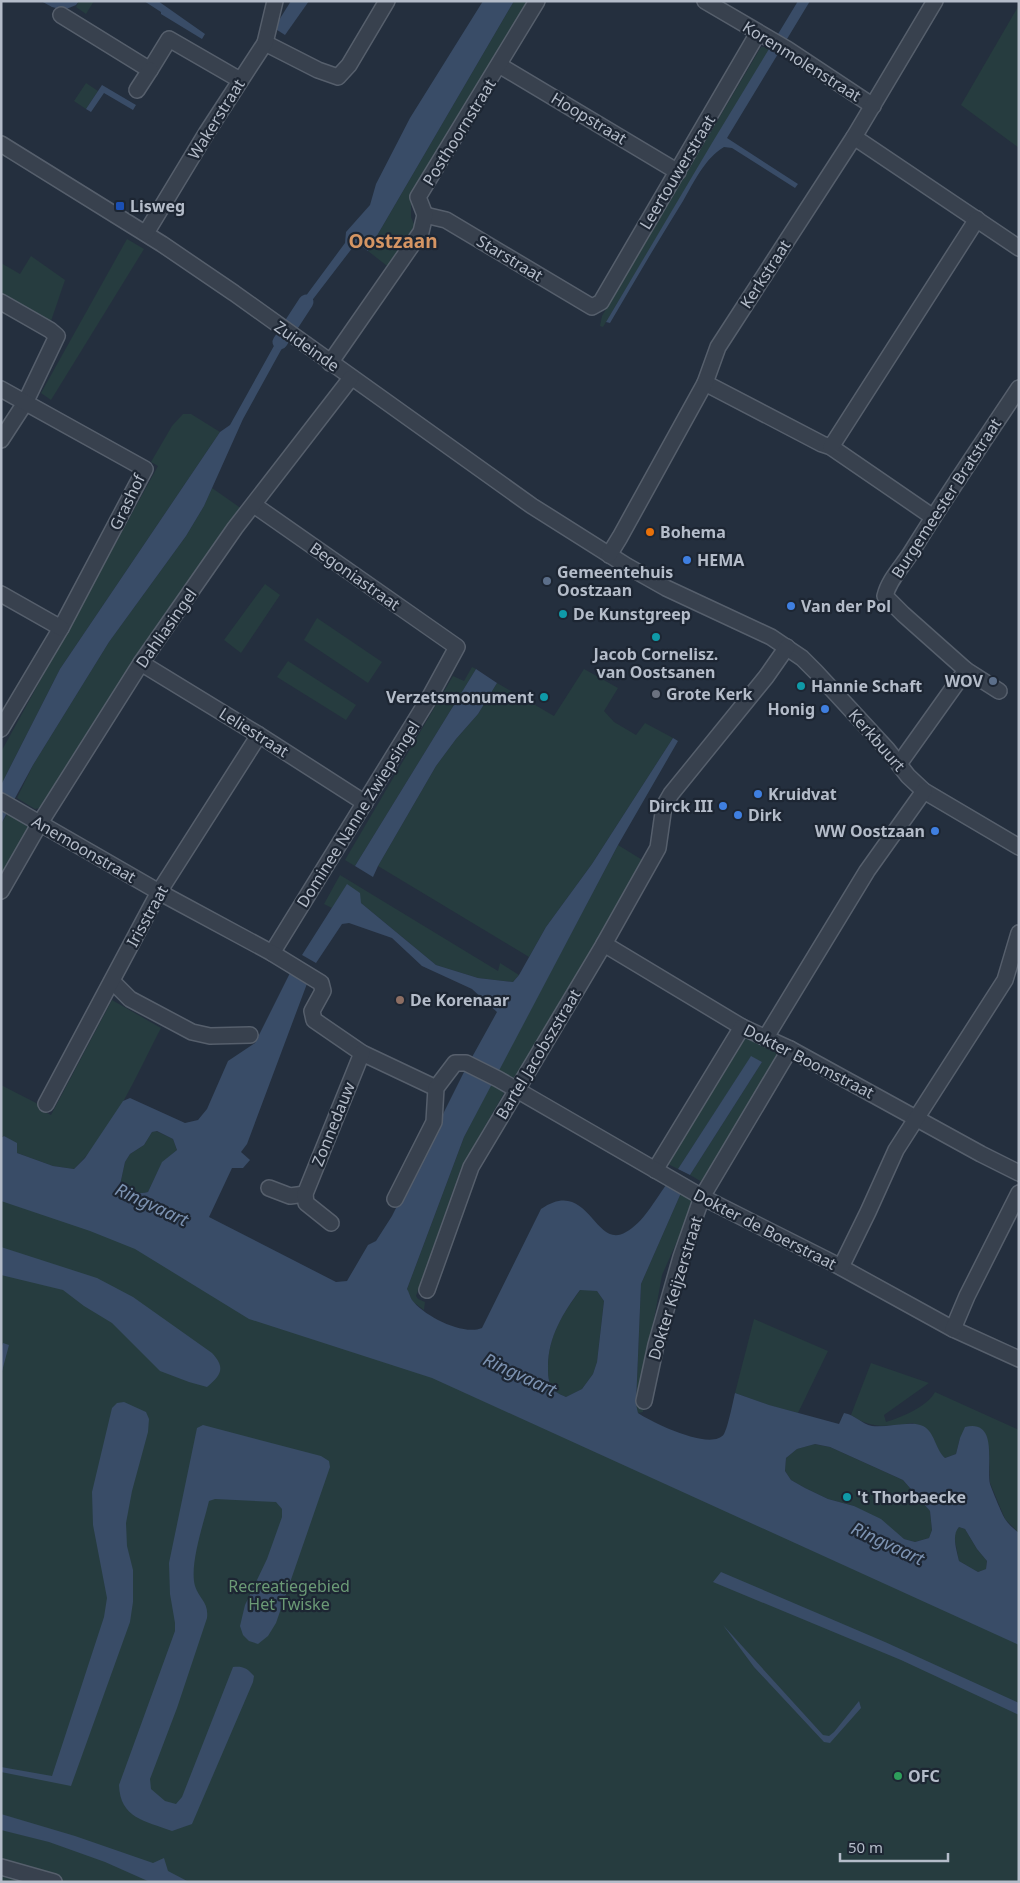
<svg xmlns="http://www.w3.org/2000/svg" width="1020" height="1883" viewBox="0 0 1020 1883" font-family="'Noto Sans',sans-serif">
  <rect width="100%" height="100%" fill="#242f3e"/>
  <g fill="#263c3f">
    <path d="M79 1H94L86 14 76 7Z"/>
    <path d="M514 1H530L411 199V217L417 231 391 269 368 251Z"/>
    <path d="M1019 5V148L961 105Z"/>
    <path d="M761 47H771L603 327 600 326 602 316Z"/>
    <path d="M86 83 98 91 86 109 74 101Z"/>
    <path d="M127 239 144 249 51 400 41 393Z"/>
    <path d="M31 256 65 280 51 321 1 294V263L20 274Z"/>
    <path d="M183 414H191L220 432 60 669 1 785V752L158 466 151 462 172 426Z"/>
    <path d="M212 488 242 509 123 676 44 807 35 809 17 798 33 765 109 642 186 536 204 506Z"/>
    <path d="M265 584 280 595 241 653 224 640Z"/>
    <path d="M317 618 382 662 368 683 304 640Z"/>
    <path d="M288 661 356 705 346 720 277 677Z"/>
    <path d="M472 667 476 669 355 866 345 860 453 676 464 681Z"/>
    <path d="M584 669 618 688 604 711 614 722 636 735 645 723 673 738 592 864 546 927 529 957 378 866 436 766 456 739 478 714 497 683 554 716Z"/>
    <path d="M8 813 30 826 1 887V824Z"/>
    <path d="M618 845 644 861 515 1082 497 1073Z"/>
    <path d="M340 875 498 971 500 963 519 975 513 982 478 978 436 965 361 903 347 885 332 908 324 904Z"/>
    <path d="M112 1000 161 1028C136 1076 113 1131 74 1169L53 1166 17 1153 4 1136 1 1137V1085L40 1105 38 1109 51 1115Z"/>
    <path d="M751 1038 777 1052 780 1058 702 1182 690 1175 762 1062 751 1057 678 1169 668 1164 745 1039Z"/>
    <path d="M492 1082 504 1093 461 1168 416 1296 418 1299 425 1302 424 1310 412 1301 407 1289 464 1137Z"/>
    <path d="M156 1131 173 1139 177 1150 162 1163 148 1192C139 1195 128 1191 120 1185L125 1162 130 1154 144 1145 152 1132Z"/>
    <path d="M681 1193 695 1201 662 1275 644 1375 643 1412 638 1413 636 1405 641 1284Z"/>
    <path d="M1 1196 400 1330 1019 1613V1882H1Z"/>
    <path d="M581 1289 597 1291 604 1301 597 1362 593 1374 582 1389 566 1397C562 1395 556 1393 553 1389 548 1382 548 1375 548 1367 548 1336 563 1313 581 1289Z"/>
    <path d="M754 1319 828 1351 798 1413 768 1405 735 1393Z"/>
    <path d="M871 1363 929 1383 884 1415 886 1422C902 1417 927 1407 935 1392L1019 1430V1533L1005 1519 990 1483 989 1448 960 1438 956 1454 945 1458 940 1453 936 1445 913 1423C890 1426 871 1430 851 1415Z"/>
    <path d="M814 1444 830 1447 903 1480 930 1511 932 1530 929 1538 915 1542 904 1539 854 1506 828 1499 805 1488 791 1480 785 1471 786 1458 797 1449Z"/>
    <path d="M959 1527 965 1529 977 1549 987 1561 986 1569 978 1572 959 1561 954 1536 956 1530Z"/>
  </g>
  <g fill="#394c67" fill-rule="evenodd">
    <path d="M41 1H79L76 5 64 10 52 7Z"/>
    <path d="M144 1H158L205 34 202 39 161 14V12Z"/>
    <path d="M291 1H309L285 35 274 28Z"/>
    <path d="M483 1H514L368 251 359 245 353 247 297 320 291 316 345 243 346 232 370 205 376 184 410 118Z"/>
    <path d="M798 1H810L727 138 798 184 795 188 732 148 724 147C705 158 694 182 683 201 658 241 634 282 610 323L606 322 712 143Z"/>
    <path d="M102 85 136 105 133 110 104 93 91 112 86 109Z"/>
    <path d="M280 335 286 341 243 419 204 506 186 536 109 642 33 765 1 824V785L60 669 220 432 230 425Z"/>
    <path d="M476 669 497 683 478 714 456 739 436 766 378 866 373 877 355 866Z"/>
    <path d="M673 738 678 741 618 845 464 1137 407 1289C409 1292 410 1297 412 1300 424 1316 463 1336 482 1328L541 1209C589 1176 594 1251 626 1232 643 1223 655 1200 666 1185L681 1193 641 1284 636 1404 638 1413C651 1422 712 1452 724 1434 728 1427 733 1402 735 1393L769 1405 839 1424 844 1413C855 1415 862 1424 872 1426 888 1428 910 1420 923 1426 935 1432 935 1449 945 1458L956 1454 960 1438 965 1427C999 1419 986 1465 990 1484 992 1490 1002 1514 1005 1519 1009 1525 1014 1529 1019 1533V1645L432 1378 249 1319 135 1249 90 1231 1 1201V1138L4 1136 17 1143V1153L53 1166 74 1169 85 1158 123 1101 130 1098 185 1123 198 1120 207 1109 228 1061 255 1043 291 971 308 981 247 1144 241 1152 250 1160 243 1168H232L209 1217 336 1282 347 1281 368 1245 376 1241 392 1216 466 1068 497 1012 472 989 422 966 392 938 349 923 342 924 316 963 302 955 347 884 360 893 361 903 436 965 478 978 513 982 519 975 546 927 592 864ZM157 1131 173 1139 177 1150 162 1162 148 1192C139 1195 128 1191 120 1185L125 1162 130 1154 144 1145 152 1132ZM580 1290 597 1291 604 1301 597 1362 593 1374 582 1389 566 1397C562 1395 556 1393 553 1389 548 1382 548 1375 548 1367 548 1337 563 1313 580 1290ZM815 1444 830 1447 903 1480 930 1511 932 1530 929 1538 915 1542 904 1539 881 1519 854 1506 828 1499 805 1488 791 1480 785 1471 786 1458 797 1449ZM959 1527 965 1529 977 1549 987 1561 986 1569 978 1572 959 1561C957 1551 951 1535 959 1527Z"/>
    <path d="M751 1056 762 1062 690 1175 678 1169Z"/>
    <path d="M1 1247 97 1278 133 1297 212 1353C226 1368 221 1375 207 1387L189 1382 160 1371 112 1323 84 1306 63 1290 1 1275Z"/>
    <path d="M3 1343 9 1345 1 1375V1348Z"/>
    <path d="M124 1402 146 1412 149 1419 148 1432 132 1491 126 1523 127 1546 133 1570V1602L130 1622 71 1786 1 1772V1767L52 1776 104 1617 107 1598 93 1525 92 1492 112 1408 117 1403Z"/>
    <path d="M203 1425 321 1456 329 1461 330 1467 276 1623 268 1636 258 1644 249 1641 243 1635 240 1626 245 1605 267 1559 282 1517V1509L276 1502 215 1499 209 1501C204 1522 189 1565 195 1586 199 1599 209 1602 207 1618L177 1708 150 1779 151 1789 165 1801 176 1804 182 1797 233 1667C243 1666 247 1668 254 1676L253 1682 192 1824 172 1831C145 1821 120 1818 119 1785L175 1631V1623L170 1594 169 1563 197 1428Z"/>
    <path d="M721 1572 885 1642 1019 1703V1715L901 1660 713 1582Z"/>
    <path d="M723 1625 823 1735 829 1736 834 1732 859 1701 861 1708 830 1743 824 1742 754 1667Z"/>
    <path d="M1 1814 75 1836 153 1863 164 1858 168 1871 189 1882H150L105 1862 49 1842 1 1830Z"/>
  </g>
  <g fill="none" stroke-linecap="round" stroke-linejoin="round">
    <path stroke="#394c67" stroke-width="15" d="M280 342 306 302"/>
    <defs>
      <g id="minor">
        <path d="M705 1 787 49 873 106"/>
        <path d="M61 15 150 70 169 39 240 80"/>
        <path d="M265 43 318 70 338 77 349 65 387 1"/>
        <path d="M499 65 678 172"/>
        <path d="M137 90 150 70"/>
        <path d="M854 137 1019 248"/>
        <path d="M1 144 162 244 234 293 532 506 627 566 666 588 771 637 802 658 816 672 887 749 908 776 924 791 1019 847"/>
        <path d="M425 215 446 220 592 307 601 302 758 33"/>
        <path d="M146 233 207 132 265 43 275 1"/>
        <path d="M1 302 50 330 57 336 25 403 1 440"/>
        <path d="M330 363 421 232 425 215 418 197 537 1"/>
        <path d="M705 383 822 444 831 447 933 517"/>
        <path d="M1 389 145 469 61 628 1 729"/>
        <path d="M831 447 977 219"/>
        <path d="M254 505 457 647 428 700 272 953"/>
        <path d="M609 555 620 537 705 383 718 347 854 137 935 1"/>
        <path d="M1 594 61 628"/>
        <path d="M141 663 259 735 365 803"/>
        <path d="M966 670 999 691"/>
        <path d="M899 764 966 670 903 614 885 596C889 579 903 566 912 551 946 496 983 442 1019 388"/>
        <path d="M1 801 159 892 272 953 321 983 323 991 312 1011 314 1020 362 1053 436 1088"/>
        <path d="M1 891 40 823 141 663 235 528 351 378"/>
        <path d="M604 944 742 1027 790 1049 981 1154 1019 1173"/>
        <path d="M112 981 130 999 192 1032 210 1036 250 1035"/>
        <path d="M766 1037 867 871 924 791"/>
        <path d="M46 1104 159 892 259 735"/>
        <path d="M655 1170 742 1027"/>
        <path d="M269 1188 290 1196 305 1194"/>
        <path d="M395 1199 434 1122 436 1088 455 1063H466L498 1079 702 1197 835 1264 953 1329 1019 1359"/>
        <path d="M331 1223 306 1203 305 1194 362 1053"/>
        <path d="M841 1267 868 1212 896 1150 1005 980 1019 933"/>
        <path d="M427 1290 471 1167 604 944 658 848 664 806 671 794 766 677 787 647"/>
        <path d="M953 1329 967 1296 1019 1193"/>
        <path d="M644 1401 656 1345 681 1257 702 1197 790 1049"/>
        <path d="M1 1867 54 1882"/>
      </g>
    </defs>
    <use href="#minor" stroke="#565f6c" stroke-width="18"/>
    <use href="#minor" stroke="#38414e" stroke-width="15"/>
  </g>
  <rect fill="#1a4fb4" stroke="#1d2633" stroke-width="2" x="115" y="201" width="10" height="10" rx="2.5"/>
  <circle fill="#e8710a" stroke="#1d2633" stroke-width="2" cx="650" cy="532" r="5"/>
  <g fill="#3f7fe0" stroke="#1d2633" stroke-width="2">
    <circle cx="687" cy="560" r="5"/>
    <circle cx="791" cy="606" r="5"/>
    <circle cx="825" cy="709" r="5"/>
    <circle cx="758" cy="794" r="5"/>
    <circle cx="723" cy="806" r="5"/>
    <circle cx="738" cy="815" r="5"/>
    <circle cx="935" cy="831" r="5"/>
  </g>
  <g fill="#5c6f8a" stroke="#1d2633" stroke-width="2">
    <circle cx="547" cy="581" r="5"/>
    <circle cx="993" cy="681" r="5"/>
  </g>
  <g fill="#0f9aa8" stroke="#1d2633" stroke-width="2">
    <circle cx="563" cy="614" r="5"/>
    <circle cx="656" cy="637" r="5"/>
    <circle cx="801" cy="686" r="5"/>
    <circle cx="544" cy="697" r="5"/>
    <circle cx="847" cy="1497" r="5"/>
  </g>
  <circle fill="#6b7280" stroke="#1d2633" stroke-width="2" cx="656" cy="694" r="5"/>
  <circle fill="#8d6e63" stroke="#1d2633" stroke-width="2" cx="400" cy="1000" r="5"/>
  <circle fill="#2e9e5b" stroke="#1d2633" stroke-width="2" cx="898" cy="1776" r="5"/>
  <g text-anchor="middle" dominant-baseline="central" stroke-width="4.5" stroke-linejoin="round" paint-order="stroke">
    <g font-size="16" fill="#b4bcc9" stroke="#1d2633">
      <text transform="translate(802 61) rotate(32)">Korenmolenstraat</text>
      <text transform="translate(589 118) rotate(31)">Hoopstraat</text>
      <text transform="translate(216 119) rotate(-58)">Wakerstraat</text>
      <text transform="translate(459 132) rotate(-58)">Posthoornstraat</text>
      <text transform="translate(677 172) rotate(-59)">Leertouwerstraat</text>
      <text transform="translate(510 258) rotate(31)">Starstraat</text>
      <text transform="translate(765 274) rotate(-57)">Kerkstraat</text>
      <text transform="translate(307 346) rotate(35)">Zuideinde</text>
      <text transform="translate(946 498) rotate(-57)">Burgemeester Bratstraat</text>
      <text transform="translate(127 502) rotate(-64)">Grashof</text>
      <text transform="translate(355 576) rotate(35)">Begoniastraat</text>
      <text transform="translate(166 628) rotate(-55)">Dahliasingel</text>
      <text transform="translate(254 732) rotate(32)">Leliestraat</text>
      <text transform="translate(877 740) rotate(49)">Kerkbuurt</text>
      <text transform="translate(358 814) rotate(-58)">Dominee Nanne Zwiepsingel</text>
      <text transform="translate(84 849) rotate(30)">Anemoonstraat</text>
      <text transform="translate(147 916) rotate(-61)">Irisstraat</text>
      <text transform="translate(538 1054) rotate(-59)">Bartel Jacobszstraat</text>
      <text transform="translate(809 1061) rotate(27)">Dokter Boomstraat</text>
      <text transform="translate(333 1124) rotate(-68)">Zonnedauw</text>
      <text transform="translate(765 1229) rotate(27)">Dokter de Boerstraat</text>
      <text transform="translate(675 1288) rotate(-73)">Dokter Keijzerstraat</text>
    </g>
    <g font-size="16" font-weight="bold" fill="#b4bcc9" stroke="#1d2633" text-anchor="start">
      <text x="130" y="206">Lisweg</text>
      <text x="660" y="532">Bohema</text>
      <text x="697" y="560">HEMA</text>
      <text x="557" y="572">Gemeentehuis<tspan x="557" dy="18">Oostzaan</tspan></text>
      <text x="801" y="606">Van der Pol</text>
      <text x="573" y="614">De Kunstgreep</text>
      <text x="656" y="654" text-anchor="middle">Jacob Cornelisz.<tspan x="656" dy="18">van Oostsanen</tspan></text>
      <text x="983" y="681" text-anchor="end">WOV</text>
      <text x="811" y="686">Hannie Schaft</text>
      <text x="666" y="694">Grote Kerk</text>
      <text x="534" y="697" text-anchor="end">Verzetsmonument</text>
      <text x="815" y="709" text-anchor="end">Honig</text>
      <text x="768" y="794">Kruidvat</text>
      <text x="713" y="806" text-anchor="end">Dirck III</text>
      <text x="748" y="815">Dirk</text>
      <text x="925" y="831" text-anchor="end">WW Oostzaan</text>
      <text x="410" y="1000">De Korenaar</text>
      <text x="857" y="1497">'t Thorbaecke</text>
      <text x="908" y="1776">OFC</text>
    </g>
    <g font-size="16" fill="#6b9a76" stroke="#1d2633">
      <text x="289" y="1586">Recreatiegebied<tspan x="289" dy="18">Het Twiske</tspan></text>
    </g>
    <g font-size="18" font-style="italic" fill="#7c92b1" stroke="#1d2633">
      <text transform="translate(152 1204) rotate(25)">Ringvaart</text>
      <text transform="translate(520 1374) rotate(25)">Ringvaart</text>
      <text transform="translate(888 1543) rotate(25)">Ringvaart</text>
    </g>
    <g font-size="19" font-weight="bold" fill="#d59563" stroke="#1d2633">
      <text x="393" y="241">Oostzaan</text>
    </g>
  </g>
  <rect width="1020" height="1883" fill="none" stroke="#b4bcc9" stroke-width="5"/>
  <path d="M840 1853v8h108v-8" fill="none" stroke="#b4bcc9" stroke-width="2.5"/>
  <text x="848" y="1853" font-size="15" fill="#b4bcc9" stroke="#1d2633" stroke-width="4" paint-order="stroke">50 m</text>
</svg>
